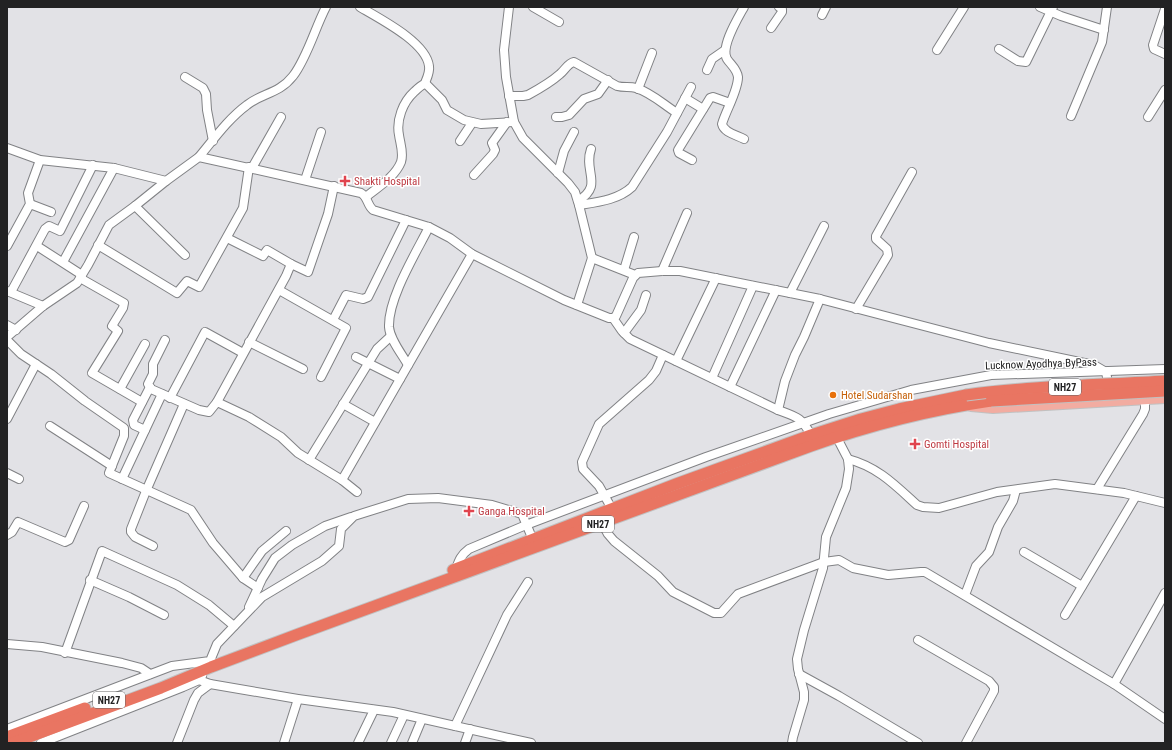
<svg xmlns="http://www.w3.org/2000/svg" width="1172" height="750" viewBox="0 0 1172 750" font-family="'Roboto Condensed',sans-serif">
  <rect width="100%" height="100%" fill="#e2e2e6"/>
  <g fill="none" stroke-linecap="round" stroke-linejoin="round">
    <defs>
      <g id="minor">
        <path d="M360 7C380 19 426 42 429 66 430 72 427 78 425 83"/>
        <path d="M509 7 504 50 506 77 514 122 523 138 568 183 575 192 579 205 592 258 577 305"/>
        <path d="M533 7 559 22"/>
        <path d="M744 7C738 18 720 47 727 59 731 65 737 69 738 77 738 91 726 110 722 124 724 133 737 135 744 139"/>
        <path d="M1040 7 1061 16 1104 30"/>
        <path d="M1165 9 1153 45 1154 49 1165 54"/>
        <path d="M822 15 826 7"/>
        <path d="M771 28 782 12V9L779 7"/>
        <path d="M999 49 1018 61 1026 62 1053 7"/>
        <path d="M937 50 964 7"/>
        <path d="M707 70 712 59 725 50"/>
        <path d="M185 77 203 88 206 94 207 110 213 141"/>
        <path d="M638 89 652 53"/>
        <path d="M509 96H523L528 95C539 89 550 83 560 74 565 70 568 63 574 62L617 86C624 88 630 86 636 88 652 93 664 105 677 113"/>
        <path d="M685 98 703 109"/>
        <path d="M1071 116 1102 42 1107 7"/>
        <path d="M556 117H562L569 115 584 99 598 94 608 80"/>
        <path d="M1148 117 1165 90"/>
        <path d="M460 141 472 123"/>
        <path d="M7 148 40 160 114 168 166 181 199 157 361 193C368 197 367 205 373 210L429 227 450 238 472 254 564 300 609 318H613L616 316 633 278 638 273 662 271H680L820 299 989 343 1094 365 1106 372 1109 388"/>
        <path d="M199 157C214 139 228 119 247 105 262 93 279 94 293 76 307 58 315 28 326 7"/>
        <path d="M692 160 679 153 678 150 710 98 713 97 730 103"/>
        <path d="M252 168 281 117"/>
        <path d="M558 173 564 151 574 132"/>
        <path d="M474 175 493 154 495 150 492 143 507 122"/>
        <path d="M305 180 321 132"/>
        <path d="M366 197C378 187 395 177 401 162 404 153 400 143 399 135 396 120 403 102 414 92 418 89 421 84 426 84L442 100 447 110 464 120 481 124 514 122"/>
        <path d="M578 201C604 185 583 172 591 149"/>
        <path d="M30 204 51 212"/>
        <path d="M579 205C598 202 618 200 632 187L667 132 691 87"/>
        <path d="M135 206 185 255"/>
        <path d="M227 238 263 256 267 250 291 264"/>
        <path d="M98 245 177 293 187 281 199 287 243 208 249 167"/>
        <path d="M7 246 30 204 28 193 40 160"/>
        <path d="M37 246 82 275"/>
        <path d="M592 258 635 275"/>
        <path d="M63 262 114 168"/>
        <path d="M624 270 634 237"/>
        <path d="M662 271 687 213"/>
        <path d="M80 278 124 303 123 308 112 326 118 331 92 373 142 402"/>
        <path d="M279 290 346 328 321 377"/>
        <path d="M7 291 43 306"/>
        <path d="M11 292 45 229 49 226 60 231 93 165"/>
        <path d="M790 293 824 226"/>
        <path d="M856 309 888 255 887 249 876 239V236L912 172"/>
        <path d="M613 318 622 331 630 339 778 410C797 417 801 417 811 435"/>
        <path d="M333 320 346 295 363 299 368 297 406 220"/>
        <path d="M7 325 16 330"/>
        <path d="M624 333 641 310 646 295"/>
        <path d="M7 337 43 306 77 283 88 265 109 225 135 206 166 181"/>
        <path d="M7 340 21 354 51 374 85 401 124 428V436L109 473 191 510 213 543 243 578 258 588"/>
        <path d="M165 340 153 364V374L148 384 151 389 199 410 209 412 217 402 249 417 281 437 298 453 342 480 357 492"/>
        <path d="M249 342 303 369"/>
        <path d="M356 357 400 379"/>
        <path d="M676 361 716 278"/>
        <path d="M408 365C402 354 390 340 389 327 388 298 416 253 429 227"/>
        <path d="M712 378 753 286"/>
        <path d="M730 387 776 290"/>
        <path d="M120 389 145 344"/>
        <path d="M170 398 205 332 243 353"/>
        <path d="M217 402 286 276 291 264 308 272 328 214 334 186"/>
        <path d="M343 404 375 422"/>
        <path d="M778 410 785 381 795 355 804 337 820 299"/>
        <path d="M7 419 36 364"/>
        <path d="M50 426 112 466"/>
        <path d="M145 430 134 425 133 420 150 387"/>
        <path d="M848 459C878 467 895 485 917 505L923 507 939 508 997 492 1055 484 1124 493 1165 503"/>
        <path d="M309 460 377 349 391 336"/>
        <path d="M7 473 19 479"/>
        <path d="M122 479 162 394"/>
        <path d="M342 480 472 254"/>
        <path d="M1097 489 1143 414 1145 409V399"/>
        <path d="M612 509 599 486 583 469 582 462 599 424 649 380 656 371 663 355"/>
        <path d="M602 523 608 534 614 541 658 576 673 592 714 613H721L738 594 824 562 839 560 853 568 888 575 921 572H925L1114 684 1165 719"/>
        <path d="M7 535 12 532 18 522 65 542 69 540 84 506"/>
        <path d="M153 546 135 537 131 532V529L146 491 184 404"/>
        <path d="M1024 552 1082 586"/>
        <path d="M456 569C459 560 461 555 469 549L526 525 706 457 829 414 911 390 991 375 1165 369"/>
        <path d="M243 578 262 551 286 531"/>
        <path d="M90 580 129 597 164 615"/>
        <path d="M965 595 976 566 989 552 998 527 1013 501 1016 490"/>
        <path d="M249 607 262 579 275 558 292 545 325 526 351 517"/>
        <path d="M1065 615 1136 496"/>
        <path d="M918 640 989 681 994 687V691L966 743"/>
        <path d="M7 644 42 647 122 663 141 668 150 674"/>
        <path d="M65 653 102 551 177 585 209 605 234 626"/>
        <path d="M799 674 839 696 918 743"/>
        <path d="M199 680 210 684 298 699 393 712 531 743"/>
        <path d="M1114 684 1165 593"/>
        <path d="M455 726 507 615 528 582"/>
        <path d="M7 729 172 666 210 661 217 644 262 597 322 561 339 546 341 529 354 516 408 499 438 498 492 505 522 514 533 540"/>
        <path d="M41 743 183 687 199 680 202 676"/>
        <path d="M177 743 194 700 198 693 210 684"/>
        <path d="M284 743 298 699"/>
        <path d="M358 743 374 710"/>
        <path d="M391 743 404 715"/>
        <path d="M412 743 422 719"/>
        <path d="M465 743 470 729"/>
        <path d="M792 743 793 737 804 700V692L798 669 797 659 804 630 823 568 826 537 846 488 849 469 848 459 835 434"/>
      </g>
      <path id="major" d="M971 406 993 408 1165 398"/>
      <g id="highway">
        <path d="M453 570 676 484 811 435 861 419 899 409 966 395"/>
        <path d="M7 737 85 708"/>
        <path d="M13 743 161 688 211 667 296 635 811 446C870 425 929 410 991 401"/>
      </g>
    </defs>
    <use href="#minor" stroke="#818285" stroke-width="10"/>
    <use href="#major" stroke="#c1c1c1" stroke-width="12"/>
    <use href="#highway" stroke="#c1c1c1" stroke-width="13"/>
    <use href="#minor" stroke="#fff" stroke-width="8"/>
    <use href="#major" stroke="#f2aca1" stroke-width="10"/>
    <use href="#highway" stroke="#e97562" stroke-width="11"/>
    <defs>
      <g id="highway-bridge">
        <path d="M966 395C1032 386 1099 385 1165 381"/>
        <path d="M991 401 1165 391"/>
      </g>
    </defs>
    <use href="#highway-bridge" stroke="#c1c1c1" stroke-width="13" stroke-linecap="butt"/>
    <use href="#highway-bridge" stroke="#e97562" stroke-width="11"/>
  </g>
  <g fill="#e0444e" stroke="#fff" stroke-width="1.5">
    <path d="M343 175h4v4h4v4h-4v4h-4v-4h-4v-4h4z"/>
    <path d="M913 438h4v4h4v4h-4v4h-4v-4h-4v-4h4z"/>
    <path d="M467 505h4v4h4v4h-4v4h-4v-4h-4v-4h4z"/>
  </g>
  <circle fill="#e8710a" stroke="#fff" stroke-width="1.5" cx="833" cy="395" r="4"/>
  <g text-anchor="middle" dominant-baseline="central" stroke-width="3" stroke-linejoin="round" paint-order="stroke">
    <g fill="#fff" stroke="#646465" stroke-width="1">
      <rect x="1049" y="379" width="32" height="16" rx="3"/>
      <rect x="582" y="516" width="32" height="16" rx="3"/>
      <rect x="93" y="692" width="32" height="16" rx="3"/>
    </g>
    <g font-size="10" font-weight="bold" fill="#222223">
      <text x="1065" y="387">NH27</text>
      <text x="598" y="524">NH27</text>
      <text x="109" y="700">NH27</text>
    </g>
    <g font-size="11" fill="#be3a42" stroke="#fff" text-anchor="start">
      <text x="354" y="181">Shakti Hospital</text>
      <text x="924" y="444">Gomti Hospital</text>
      <text x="478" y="511">Ganga Hospital</text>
    </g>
    <g font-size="11" fill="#222223" stroke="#fff">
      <text transform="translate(1041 364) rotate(-2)">Lucknow Ayodhya ByPass</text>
    </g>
    <g font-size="11" fill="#c56008" stroke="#fff" text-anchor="start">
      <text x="841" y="395">Hotel Sudarshan</text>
    </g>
  </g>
  <rect width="1172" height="750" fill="none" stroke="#222223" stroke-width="16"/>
</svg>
